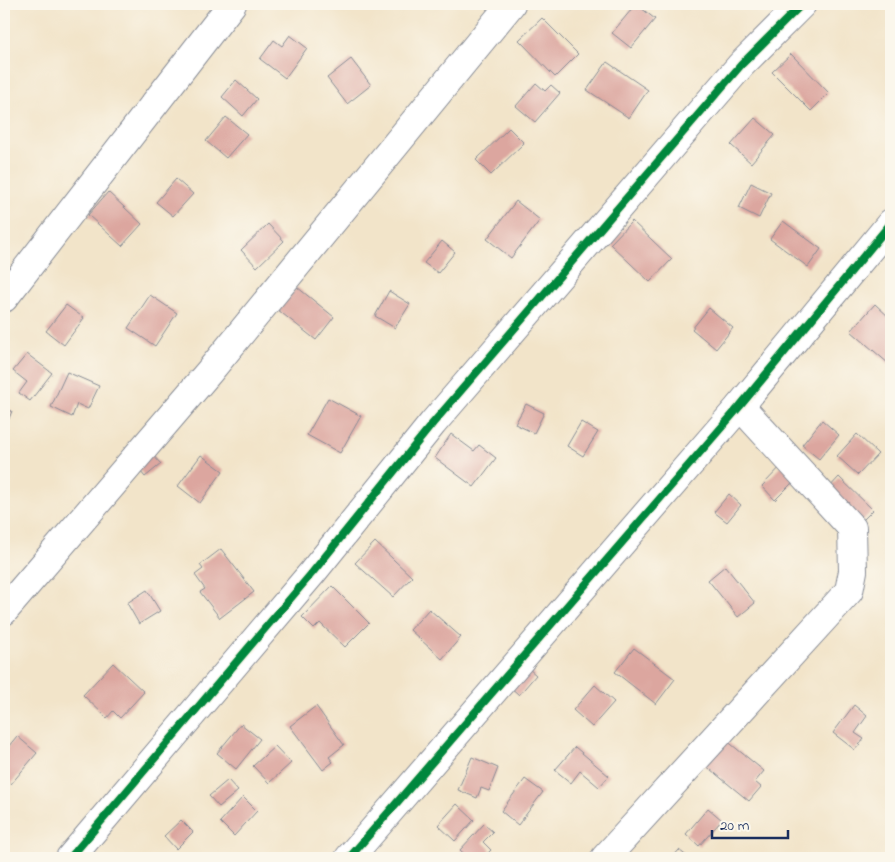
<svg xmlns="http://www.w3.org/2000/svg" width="895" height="862" viewBox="0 0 895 862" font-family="'Indie Flower',sans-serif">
  <rect width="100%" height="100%" fill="#fbf7ec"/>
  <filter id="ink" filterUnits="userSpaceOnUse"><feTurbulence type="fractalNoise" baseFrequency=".02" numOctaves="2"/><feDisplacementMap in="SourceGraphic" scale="10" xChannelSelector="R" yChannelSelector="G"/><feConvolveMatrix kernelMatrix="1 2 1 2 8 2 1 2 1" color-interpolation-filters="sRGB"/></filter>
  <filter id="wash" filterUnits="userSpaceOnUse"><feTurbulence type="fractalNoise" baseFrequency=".0096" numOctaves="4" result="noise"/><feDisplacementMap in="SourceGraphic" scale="20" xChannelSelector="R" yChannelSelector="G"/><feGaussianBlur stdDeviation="1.12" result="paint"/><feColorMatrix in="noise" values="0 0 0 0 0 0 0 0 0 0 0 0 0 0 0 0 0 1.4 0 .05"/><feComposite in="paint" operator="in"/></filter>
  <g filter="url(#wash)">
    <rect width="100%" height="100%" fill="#f2e4c9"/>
    <g id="blocks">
      <g fill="#dca69f">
        <path d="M636 4 655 19 631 48 612 33Z"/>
        <path d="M542 18 578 54 555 77 519 40Z"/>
        <path d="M290 35 307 48 285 78 260 59 274 40 282 46Z"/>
        <path d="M791 54 829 93 811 111 772 72Z"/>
        <path d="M351 59 371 85 347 104 327 78Z"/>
        <path d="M607 62 648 90 629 118 587 90Z"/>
        <path d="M236 80 257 99 243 116 222 97Z"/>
        <path d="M536 83 545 91 551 85 560 93 535 122 516 106Z"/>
        <path d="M226 117 247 134 226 158 206 141Z"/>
        <path d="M755 118 775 135 751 163 731 145Z"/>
        <path d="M509 128 524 143 491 175 476 160Z"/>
        <path d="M176 179 193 194 173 216 156 202Z"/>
        <path d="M751 183 771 193 759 218 739 208Z"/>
        <path d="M108 192 142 224 122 246 88 215Z"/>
        <path d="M516 201 540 220 511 258 487 239Z"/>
        <path d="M632 221 672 259 650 282 610 244Z"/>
        <path d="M783 221 821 249 808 267 770 239Z"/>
        <path d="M268 224 284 241 257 267 241 250Z"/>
        <path d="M442 241 455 252 438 273 424 263Z"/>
        <path d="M297 287 334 317 316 340 278 310Z"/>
        <path d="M389 291 410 304 395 328 375 316Z"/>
        <path d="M150 295 177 313 155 346 128 328Z"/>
        <path d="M875 304 891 319V361L889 364 851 331Z"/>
        <path d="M66 305 84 318 64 345 46 331Z"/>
        <path d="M709 308 733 328 716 349 692 329Z"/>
        <path d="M27 354 52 373 30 401 19 393 27 382 13 371Z"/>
        <path d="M67 372 99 386 88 409 77 404 72 417 51 407Z"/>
        <path d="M328 398 361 416 340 453 307 435Z"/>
        <path d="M526 404 544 413 534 433 515 424Z"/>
        <path d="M4 408 12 411 4 431Z"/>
        <path d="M822 420 839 435 819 459 802 445Z"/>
        <path d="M581 422 598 432 583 456 567 446Z"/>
        <path d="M451 434 474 451 479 445 496 458 474 487 435 458Z"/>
        <path d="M857 434 878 454 858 475 837 456Z"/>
        <path d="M151 453 161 464 145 477 136 466Z"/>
        <path d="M201 455 223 471 200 503 178 486Z"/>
        <path d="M786 461 800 475 775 500 762 486Z"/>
        <path d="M839 477 873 510 861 522 828 489Z"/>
        <path d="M729 494 741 505 727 522 714 512Z"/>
        <path d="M375 542 412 577 393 597 355 563Z"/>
        <path d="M221 549 254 592 220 618 200 592 205 589 195 575 203 569 200 565Z"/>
        <path d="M725 566 755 603 738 617 708 580Z"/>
        <path d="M332 586 369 623 345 647 320 623 314 629 302 617Z"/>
        <path d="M147 590 160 611 139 624 127 603Z"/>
        <path d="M429 609 461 637 442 659 410 630Z"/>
        <path d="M634 648 675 679 656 704 615 672Z"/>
        <path d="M513 655 536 675 519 695 496 674Z"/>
        <path d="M113 663 144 692 120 718 113 711 107 718 83 695Z"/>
        <path d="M595 685 614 702 592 727 573 710Z"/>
        <path d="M854 705 867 716 855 733 864 739 855 750 833 733Z"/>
        <path d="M316 706 344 745 329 757 333 762 323 770 290 726Z"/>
        <path d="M241 724 260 739 236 769 217 753Z"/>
        <path d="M17 736 37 753 11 784 4 778V752Z"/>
        <path d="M726 740 764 771 755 782 761 787 749 801 705 765Z"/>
        <path d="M275 746 291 763 269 783 253 766Z"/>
        <path d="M575 747 609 776 599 787 580 771 571 783 555 770Z"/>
        <path d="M472 757 498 768 489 791 481 788 477 798 458 790Z"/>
        <path d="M525 779 543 792 518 825 501 811Z"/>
        <path d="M228 780 238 791 219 807 209 796Z"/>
        <path d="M243 797 257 811 234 836 220 822Z"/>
        <path d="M457 804 474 820 455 841 438 825Z"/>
        <path d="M708 808 722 820 699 846 686 834Z"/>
        <path d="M181 820 193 832 176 849 164 836Z"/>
        <path d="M484 824 493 832 483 842 491 850 483 858H469L460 850Z"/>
        <path d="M679 850 689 858H672Z"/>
      </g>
    </g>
  </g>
  <g filter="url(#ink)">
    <use href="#blocks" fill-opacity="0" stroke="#868a94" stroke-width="1"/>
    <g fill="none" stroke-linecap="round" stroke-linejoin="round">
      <defs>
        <g id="minor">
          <path d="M4 298 232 4"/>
          <path d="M4 611 209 372 511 4"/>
          <path d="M70 858 312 573 433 423 741 65 802 4"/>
          <path d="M349 858 740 406 891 223"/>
          <path d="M605 858 849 591 853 571 852 528 740 406"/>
        </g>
      </defs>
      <use href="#minor" stroke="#868a94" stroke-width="30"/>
      <use href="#minor" stroke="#fff" stroke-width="28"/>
      <defs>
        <g id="cycleway">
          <path d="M70 858 312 573 433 423 741 65 802 4"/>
          <path d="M349 858 740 406 891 223"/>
        </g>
      </defs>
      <use href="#cycleway" stroke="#fbf7ec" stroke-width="11"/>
      <use href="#cycleway" stroke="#00873e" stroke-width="8"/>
    </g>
  </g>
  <rect width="895" height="862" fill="none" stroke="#fbf7ec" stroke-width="20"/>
  <path d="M712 830v8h76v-8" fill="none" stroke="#1b2f5e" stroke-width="2.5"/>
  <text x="720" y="830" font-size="15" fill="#1b2f5e" stroke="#fbf7ec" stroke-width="4" paint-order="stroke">20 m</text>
</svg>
